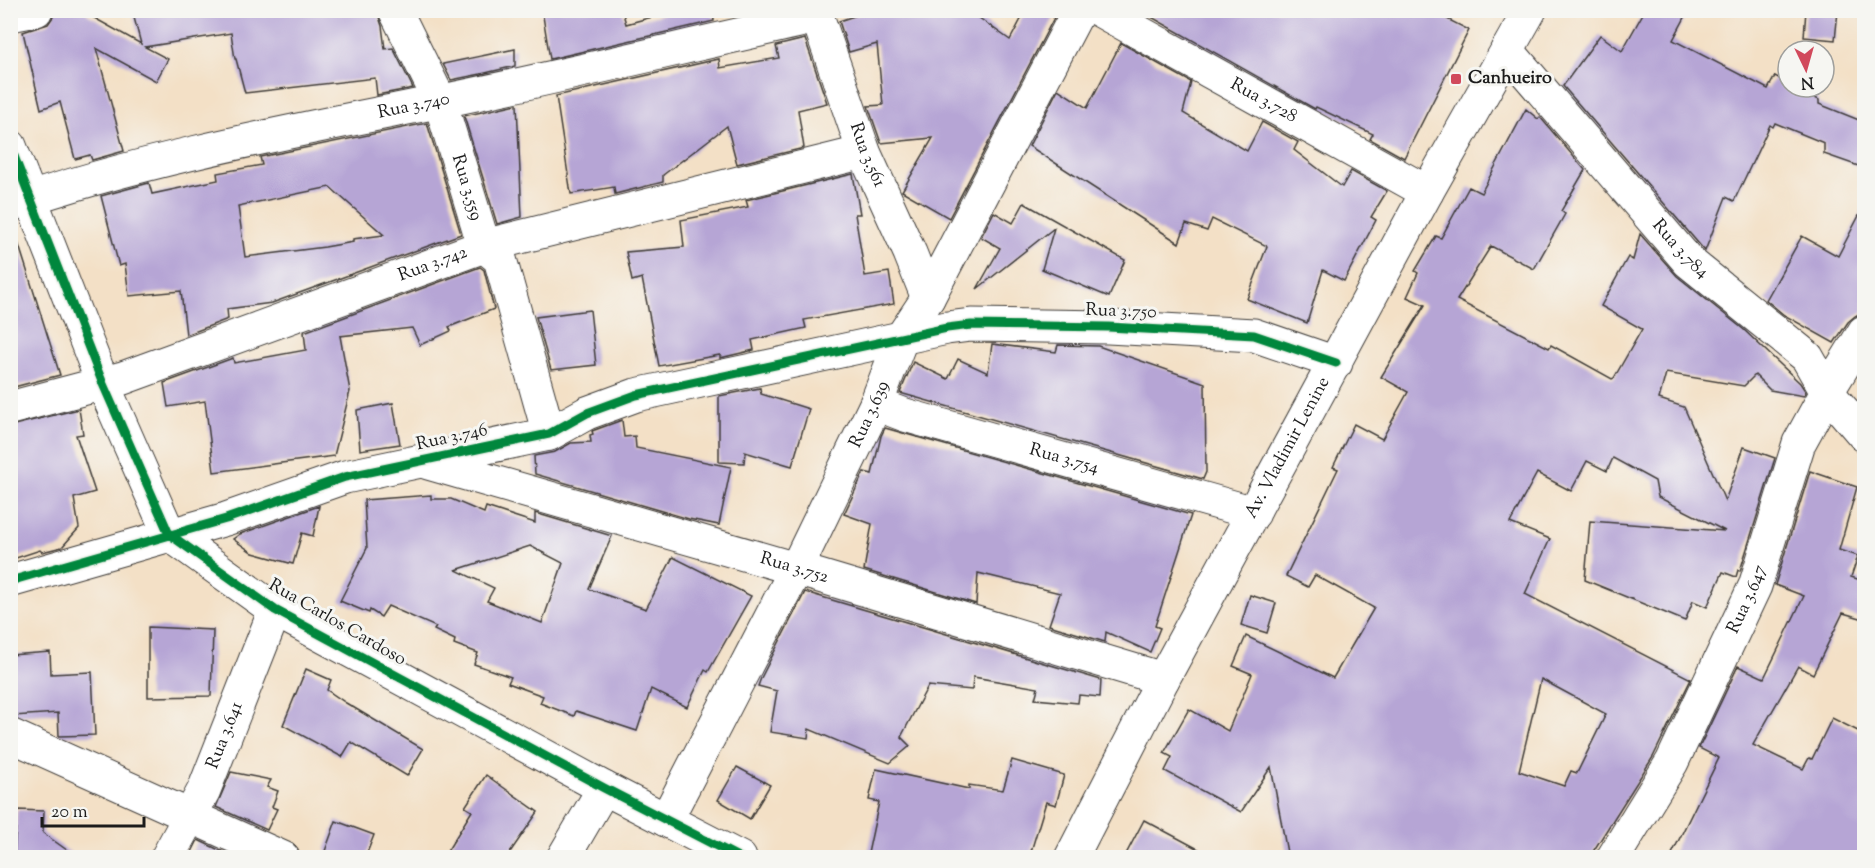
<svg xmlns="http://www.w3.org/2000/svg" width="1875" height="868" viewBox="0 0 1875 868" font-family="'Sorts Mill Goudy',serif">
  <rect width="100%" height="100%" fill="#f6f6f2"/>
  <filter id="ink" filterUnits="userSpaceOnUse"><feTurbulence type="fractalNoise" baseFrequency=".0167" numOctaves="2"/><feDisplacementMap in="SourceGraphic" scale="12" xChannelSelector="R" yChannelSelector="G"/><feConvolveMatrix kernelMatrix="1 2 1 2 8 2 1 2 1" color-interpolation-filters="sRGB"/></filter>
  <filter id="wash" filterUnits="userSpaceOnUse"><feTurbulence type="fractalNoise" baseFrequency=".008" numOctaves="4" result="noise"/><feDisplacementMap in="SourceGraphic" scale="24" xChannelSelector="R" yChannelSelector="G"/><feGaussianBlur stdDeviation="1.35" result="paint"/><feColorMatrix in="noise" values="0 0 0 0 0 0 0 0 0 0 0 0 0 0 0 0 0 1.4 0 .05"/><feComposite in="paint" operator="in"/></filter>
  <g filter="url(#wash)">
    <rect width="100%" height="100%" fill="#f3e0c6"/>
    <g id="blocks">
      <g fill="#b6a5d5" fill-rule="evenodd">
        <path d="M54 10H86L87 14 141 44 132 10 377 11 382 26 385 49 393 48 413 88 377 95 375 78 245 93 236 59H235L231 33 145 47 168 59 156 81 96 48 124 151 92 160 90 155 75 159 60 102 41 109 23 32 48 24 53 17Z"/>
        <path d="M542 10H622L626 24 678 10H713L714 21 550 59Z"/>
        <path d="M872 10H968L1010 40 1026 10H1058L949 218 902 191 933 138 881 143 868 106 883 105 877 44 849 52 839 21Z"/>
        <path d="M1139 10H1449L1445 18 1469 30 1404 158 1370 139 1373 134 1316 107 1315 109Z"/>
        <path d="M1645 10H1689L1673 40 1768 89 1775 76 1788 83V87H1795L1819 100V104L1864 122V168L1824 154V143L1775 123 1773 127 1770 125 1734 201 1726 197 1705 251 1563 86 1600 35 1622 51Z"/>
        <path d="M1806 10 1838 11 1835 40 1804 37Z"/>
        <path d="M805 39 827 103 798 110 804 148 737 164 727 126 663 175V182L615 194 614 187 571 194 556 96 719 59 720 68 779 58 776 46Z"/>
        <path d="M1121 43 1191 82 1183 113 1247 151 1262 122 1298 142 1294 150 1342 187 1351 171 1387 191 1371 217 1376 220 1344 281 1323 270 1307 323 1247 299 1267 246 1212 219 1207 231 1186 224 1179 243 1029 146 1058 89 1087 108Z"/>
        <path d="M515 49V66L481 74 451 80 443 64Z"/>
        <path d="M517 104 522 217 497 224 464 116Z"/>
        <path d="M1526 109 1538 119 1540 117 1585 170 1561 211 1565 214 1534 269 1491 246 1457 300 1549 348 1551 345 1612 379 1614 378 1642 329 1601 306 1628 257 1633 260 1640 234 1677 276 1743 329 1800 383 1806 392 1804 396 1770 390 1755 375 1744 386 1666 373 1659 399 1684 407 1725 501 1744 447 1775 458 1740 571 1738 570 1736 577 1723 572 1707 607 1693 601 1685 621 1585 580 1590 521 1725 531 1658 497 1655 481 1613 458 1607 471 1587 461 1571 491 1537 473 1510 523 1550 539 1525 594 1691 679 1653 757 1589 858H1288L1271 767 1241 812 1165 771 1172 757 1164 753 1189 709 1228 731 1252 674 1233 666 1246 636 1333 678 1374 608 1315 575 1308 587 1286 576 1338 469 1333 467 1354 424 1382 439 1408 392 1381 377 1425 305 1407 297 1418 273 1415 271 1436 236 1441 238 1469 187 1481 193ZM1541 679 1606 714 1577 773 1571 771 1564 786 1519 771Z"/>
        <path d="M427 123 461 234 272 303 227 309 228 319 186 335 181 291 129 296 125 264 119 266 101 196 149 183 152 194 218 180 217 173 262 165 260 157ZM330 187 384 235 353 239V242L325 247 245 257 238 206Z"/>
        <path d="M853 174 860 214H855L865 276 889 272 894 304 804 320 806 328 752 340 754 350 720 358V355L659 366 642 278 632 281 626 252 684 247 681 220 748 207 746 200Z"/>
        <path d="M1024 203 1125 260 1109 297 1042 269 1054 228 977 289 1000 248 981 237 994 212 1013 223Z"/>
        <path d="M1864 206V311L1855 316 1848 322 1834 343 1784 315 1766 300 1802 236 1838 256Z"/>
        <path d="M17 239 60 375 10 388V240Z"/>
        <path d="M480 267 484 270 494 309 449 327 451 331 420 345 412 328 340 336 350 391 334 456 214 472 205 401 168 407 164 383 233 358 234 363 306 350 304 332Z"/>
        <path d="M590 310 596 365 551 370 536 317Z"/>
        <path d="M992 344 1056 352 1058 345 1098 346 1205 383 1206 472 1203 479 900 393 913 362 948 379 958 359 988 373Z"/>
        <path d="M760 388 761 394 809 409 792 466 745 452 744 463 719 462V396Z"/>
        <path d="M393 403 400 444 360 450 357 410Z"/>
        <path d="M79 409 83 434 76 435 95 492 74 498 79 528 62 547 42 552 40 550 10 560V426Z"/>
        <path d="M622 420 624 437 635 436 636 448 731 467 719 525 689 519 535 474 534 456 555 452 571 443 591 442 590 435 593 434 592 431Z"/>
        <path d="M885 428 1191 515 1155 626 1160 628 1150 652 1106 632 1105 642 1049 625 1060 593 978 573 976 604 864 570 872 524 844 514 864 472 872 474 881 436Z"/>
        <path d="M1810 471 1857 487 1839 550 1858 556 1851 577 1864 581V619L1843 613 1813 674 1798 666 1753 745 1803 769 1809 758 1812 759 1832 718 1864 734V858H1670L1719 758 1699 748 1738 666 1764 678 1804 596 1775 585Z"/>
        <path d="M431 495V499H451L484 513 486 507 535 523V513L612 536 589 589 646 609 673 557 751 596 708 672 705 670 687 707 651 689 637 731 576 711 574 716 540 703 543 696 508 683 511 677 474 664 478 653 454 644 455 640 434 630 436 627 388 606 381 617 370 610 369 613 340 601 367 548 364 500ZM530 546 563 563 542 623 487 601 494 588 456 570Z"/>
        <path d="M319 506 313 536 302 533 293 564 253 553 233 539 240 534Z"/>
        <path d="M805 592 1101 680 1100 697 1079 695 1078 703 1035 699 1038 688 973 677 972 690 928 686 901 737 910 746 890 763 809 729 808 738 770 732 777 691 758 686 761 678Z"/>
        <path d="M1250 595 1276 603 1267 633 1241 625Z"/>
        <path d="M148 627 213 630 211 696 148 697Z"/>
        <path d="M50 652 51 674 92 672 95 735 59 736 58 713 13 716 10 655Z"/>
        <path d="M306 669 331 680 327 690 346 703 423 749 407 776 351 742 342 757 283 725Z"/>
        <path d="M1012 760 1064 775 1056 805 1046 802 1029 858H867L879 802 869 800 876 769 969 789V785L1003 790Z"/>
        <path d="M737 767 770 785 750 819 718 800Z"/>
        <path d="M231 772 271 780 267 787 278 791 272 807 277 809 267 830 216 807Z"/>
        <path d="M486 775 538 812 506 858H443L472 811 465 807Z"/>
        <path d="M17 810 44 811 43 833 78 858H14Z"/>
        <path d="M1144 820 1215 858H1124Z"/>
        <path d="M336 821 374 835 365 858H343L325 851Z"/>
        <path d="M198 840 236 858H189Z"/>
      </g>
    </g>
  </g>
  <g filter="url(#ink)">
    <use href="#blocks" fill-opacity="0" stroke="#3c3936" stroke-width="1.5"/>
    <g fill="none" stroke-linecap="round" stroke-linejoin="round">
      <defs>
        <g id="minor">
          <path id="s1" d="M395 10 440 101 484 246 500 259 549 434"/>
          <path id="s2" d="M815 10 864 152 910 253 928 298"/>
          <path id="s3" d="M1099 10 1427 192"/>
          <path d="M10 15 36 10"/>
          <path id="s4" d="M1507 50 1689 262 1807 357 1827 392 1864 435"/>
          <path id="s5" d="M10 205C149 157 294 131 437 102 565 76 691 45 818 17"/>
          <path id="s6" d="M876 404 905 415 1254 513"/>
          <path id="s7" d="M10 408 123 378 484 246 864 152"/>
          <path id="s8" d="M428 463 796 569 1163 679"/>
          <path d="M10 581 226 519 345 477 549 434 587 413 636 395 947 328 971 325 1108 327 1254 335 1336 363"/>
          <path d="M10 735 283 858"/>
          <path id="s9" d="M666 820 796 569 876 404 902 337 928 298 1079 10"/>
          <path id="s10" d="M167 858 204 790 275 610"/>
          <path d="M563 858 604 788"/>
          <path id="s11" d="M1613 858 1672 762 1755 586 1799 443 1827 392 1864 332"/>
        </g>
        <path id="tertiary" d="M10 146 103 384 169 534 275 610 604 788 740 858"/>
        <g id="secondary">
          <path id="s12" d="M1071 858 1163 679 1427 192 1530 10"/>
        </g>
      </defs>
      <use href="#minor" stroke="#3c3936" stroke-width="35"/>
      <use href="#tertiary" stroke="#3c3936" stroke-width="35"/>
      <use href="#secondary" stroke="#3c3936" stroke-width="35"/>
      <use href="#minor" stroke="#fff" stroke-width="33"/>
      <use href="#tertiary" stroke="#fff" stroke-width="33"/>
      <use href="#secondary" stroke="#fff" stroke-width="33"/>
      <defs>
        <g id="cycleway">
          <path d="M10 146 103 384 169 534 275 610 604 788 740 858"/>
          <path d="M10 581 226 519 345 477 549 434 587 413 636 395 947 328 971 325 1108 327 1254 335 1336 363"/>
        </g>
      </defs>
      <use href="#cycleway" stroke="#f6f6f2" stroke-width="13"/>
      <use href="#cycleway" stroke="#00873e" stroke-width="9"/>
    </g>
  </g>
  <rect fill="#d1495b" stroke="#f6f6f2" stroke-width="2" x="1450" y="73" width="12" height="12" rx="3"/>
  <g text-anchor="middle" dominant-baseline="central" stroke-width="6" stroke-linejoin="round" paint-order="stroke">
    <g font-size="18" font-weight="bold" fill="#1c1c1c" stroke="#f6f6f2" text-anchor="start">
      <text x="1468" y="79">Canhueiro</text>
    </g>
    <g font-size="18" fill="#1c1c1c" stroke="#f6f6f2">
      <text stroke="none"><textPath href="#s3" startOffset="188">Rua 3.728</textPath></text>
      <text stroke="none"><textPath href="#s5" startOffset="416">Rua 3.740</textPath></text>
      <text stroke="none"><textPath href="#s2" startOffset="154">Rua 3.561</textPath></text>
      <text stroke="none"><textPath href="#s1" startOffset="192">Rua 3.559</textPath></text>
      <text stroke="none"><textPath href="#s4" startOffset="264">Rua 3.784</textPath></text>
      <text stroke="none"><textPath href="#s7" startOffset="447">Rua 3.742</textPath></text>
      <text transform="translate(1121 312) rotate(2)">Rua 3.750</text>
      <text stroke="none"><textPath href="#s9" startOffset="454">Rua 3.639</textPath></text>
      <text transform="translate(452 438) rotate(-12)">Rua 3.746</text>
      <text stroke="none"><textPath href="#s12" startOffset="464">Av. Vladimir Lenine</textPath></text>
      <text stroke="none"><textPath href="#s6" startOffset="196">Rua 3.754</textPath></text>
      <text stroke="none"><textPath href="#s8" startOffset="381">Rua 3.752</textPath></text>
      <text stroke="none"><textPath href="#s11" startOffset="292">Rua 3.647</textPath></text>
      <text transform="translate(337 623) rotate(30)">Rua Carlos Cardoso</text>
      <text stroke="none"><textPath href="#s10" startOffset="136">Rua 3.641</textPath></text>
    </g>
  </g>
  <rect width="1875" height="868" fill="none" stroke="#f6f6f2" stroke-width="36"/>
  <g transform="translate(1806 69) rotate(175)"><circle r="28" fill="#f6f6f2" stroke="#9f9f9c" stroke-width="1.5"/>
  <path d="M0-4.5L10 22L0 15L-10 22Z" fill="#d1495b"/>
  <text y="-9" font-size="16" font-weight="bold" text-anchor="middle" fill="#1c1c1c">N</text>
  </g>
  <path d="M42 817v9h102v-9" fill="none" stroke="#1c1c1c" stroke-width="3"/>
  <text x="51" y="817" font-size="18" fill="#1c1c1c" stroke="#f6f6f2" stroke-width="4.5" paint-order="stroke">20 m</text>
</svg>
